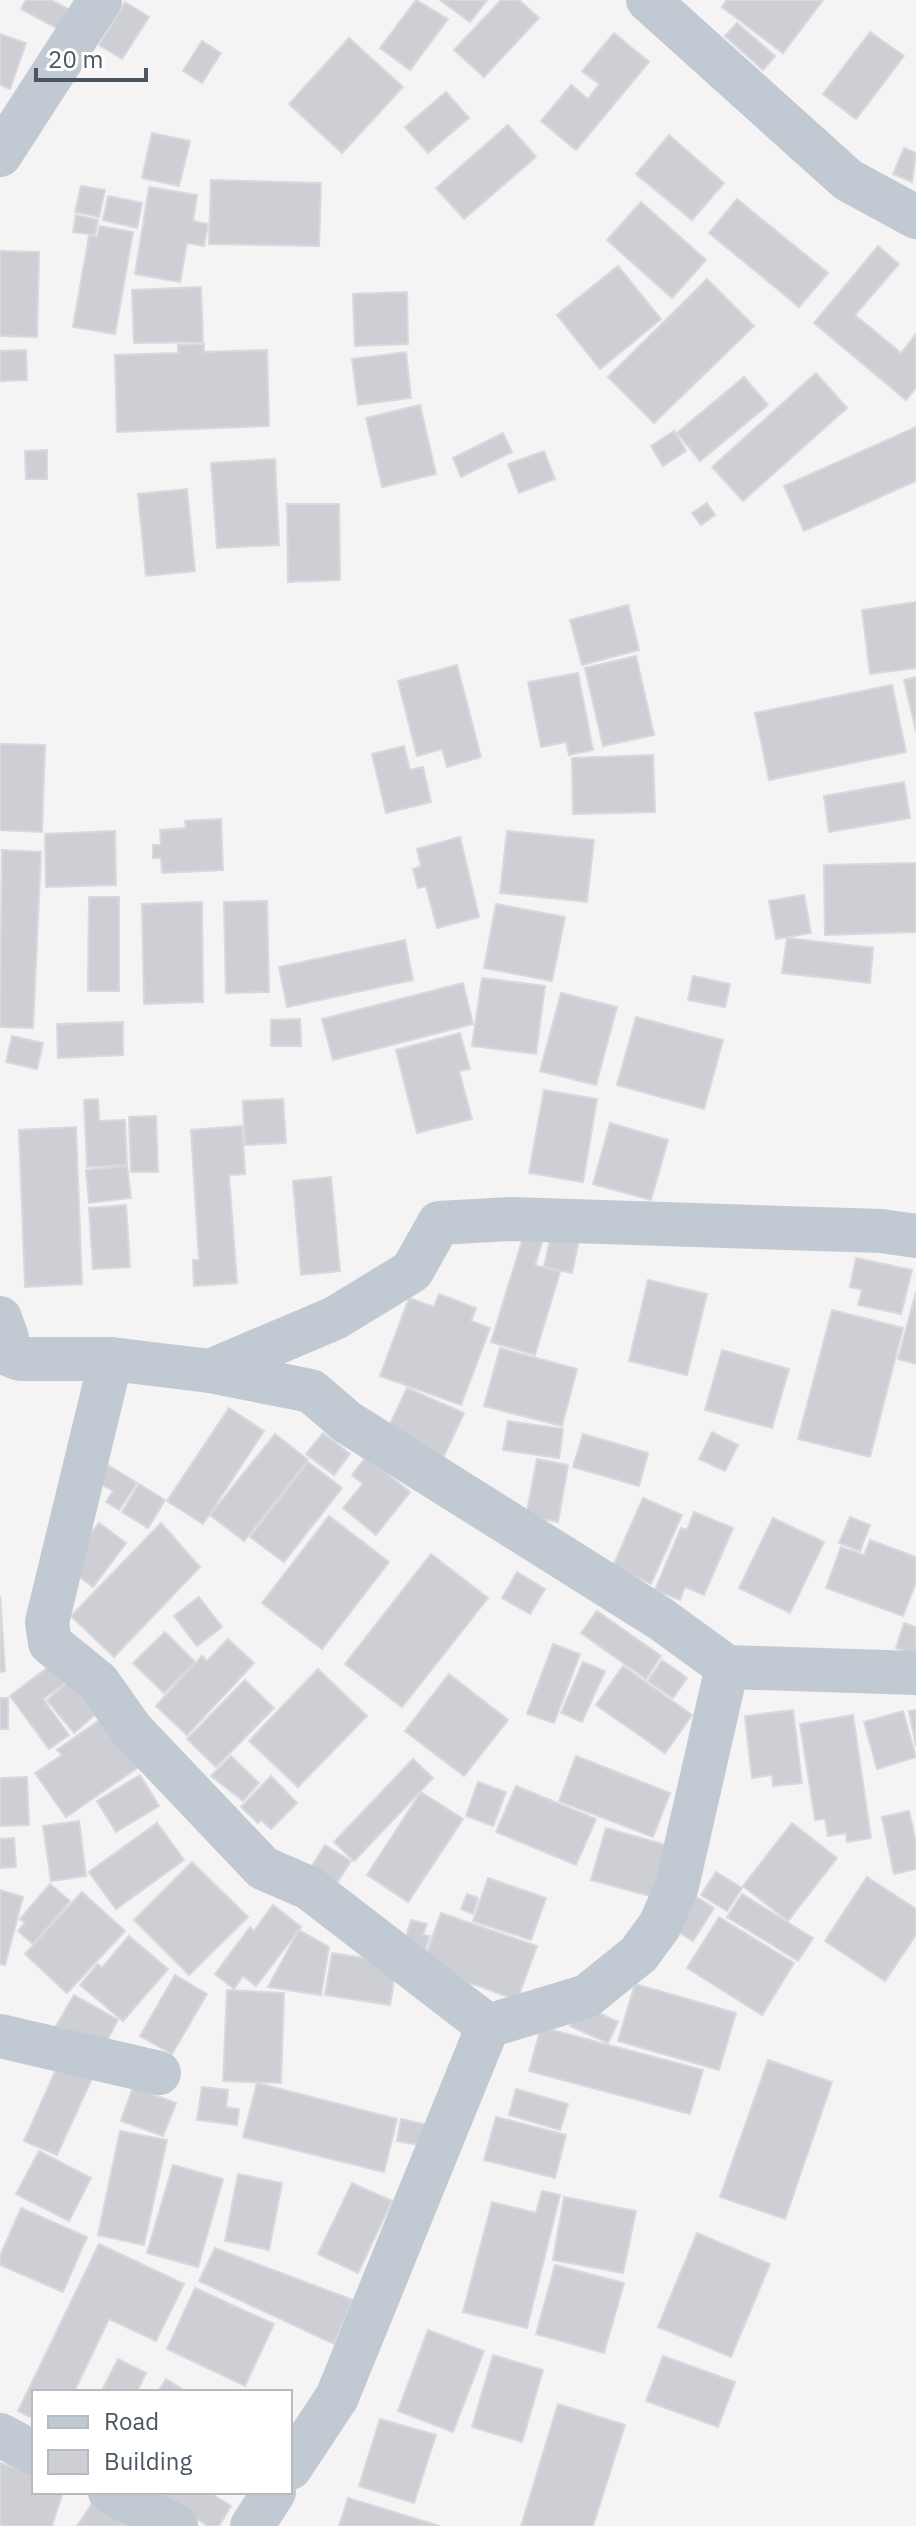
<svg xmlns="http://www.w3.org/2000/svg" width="916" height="2526" viewBox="0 0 916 2526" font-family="'IBM Plex Sans',sans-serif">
  <rect width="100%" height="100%" fill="#f5f3f3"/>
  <g fill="#cdcfd5" stroke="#d7d9de" stroke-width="2">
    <path d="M26 0H51L70 10 60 30 21 9Z"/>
    <path d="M416 0 448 19 410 70 380 48Z"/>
    <path d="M440 0H487L470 22Z"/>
    <path d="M501 0H519L539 18 484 77 454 50Z"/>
    <path d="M727 0H823L783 53 722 7Z"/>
    <path d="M125 2 149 17 122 59 99 45Z"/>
    <path d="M737 23 775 56 763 70 725 36Z"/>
    <path d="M870 32 904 56 856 119 823 94Z"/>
    <path d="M614 33 649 62 576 150 541 121 571 85 588 99 599 84 582 71Z"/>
    <path d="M0 34 26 43 10 89 0 85Z"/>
    <path d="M349 38 403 87 342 153 289 104Z"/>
    <path d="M202 41 221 53 202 83 183 71Z"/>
    <path d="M446 92 469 118 428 153 405 127Z"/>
    <path d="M508 125 536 157 464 219 436 188Z"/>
    <path d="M152 133 190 141 179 186 142 178Z"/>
    <path d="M669 135 724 183 692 220 636 174Z"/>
    <path d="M904 148 916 153 912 182 893 174Z"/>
    <path d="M211 180 321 183 319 246 209 244Z"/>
    <path d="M81 186 105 190 99 217 75 212Z"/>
    <path d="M149 187 197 195 193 221 208 224 204 246 187 243 180 282 135 274Z"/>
    <path d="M108 196 142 203 137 228 103 220Z"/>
    <path d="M737 199 828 273 799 307 709 233Z"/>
    <path d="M641 202 706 260 672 298 607 240Z"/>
    <path d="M76 215 98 220 95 235 73 232Z"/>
    <path d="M100 226 133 232 115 334 73 327 89 236 97 237Z"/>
    <path d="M878 246 899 264 855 315 901 353 916 334V388L906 400 814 323Z"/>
    <path d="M0 251 39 252 37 337 0 336Z"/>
    <path d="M618 266 661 319 600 369 557 315Z"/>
    <path d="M707 279 754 326 654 423 608 377Z"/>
    <path d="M201 287 203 342 134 343 132 290Z"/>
    <path d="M407 292 408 344 355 346 353 294Z"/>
    <path d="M204 344V352L267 350 269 426 117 432 115 355 178 353V345Z"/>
    <path d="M26 350 27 380 0 381V351Z"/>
    <path d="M406 352 411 398 358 405 352 359Z"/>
    <path d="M816 373 847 408 743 501 712 467Z"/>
    <path d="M744 377 768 405 700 461 677 433Z"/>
    <path d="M420 405 436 474 382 487 366 418Z"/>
    <path d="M916 427V481L804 531 784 486Z"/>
    <path d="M674 431 686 451 663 466 651 446Z"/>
    <path d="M503 433 512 452 461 477 453 458Z"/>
    <path d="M47 450V479H26L25 451Z"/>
    <path d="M544 451 555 479 519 493 508 464Z"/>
    <path d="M275 459 279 545 217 548 211 463Z"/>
    <path d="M187 489 195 571 146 576 138 494Z"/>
    <path d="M707 503 715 515 701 525 692 513Z"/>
    <path d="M287 504H339L340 580 288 582Z"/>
    <path d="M916 602V668L870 674 862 610Z"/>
    <path d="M628 605 639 650 582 665 570 620Z"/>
    <path d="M636 656 654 735 603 746 585 668Z"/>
    <path d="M457 665 481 757 447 767 442 749 417 756 398 681Z"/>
    <path d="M578 673 593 750 569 755 566 742 541 747 528 682Z"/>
    <path d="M916 677V731L904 680Z"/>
    <path d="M892 685 906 752 769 780 755 713Z"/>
    <path d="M0 744 45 745 42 832 0 830Z"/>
    <path d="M404 746 410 770 423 767 431 802 386 813 372 754Z"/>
    <path d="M653 755 655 812 573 814 572 758Z"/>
    <path d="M904 782 910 818 829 832 824 796Z"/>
    <path d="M221 819 223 870 162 873 161 858H153V845H161L160 830 186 828 185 821Z"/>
    <path d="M115 831 116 885 46 887 45 834Z"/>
    <path d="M507 831 594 840 587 902 500 893Z"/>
    <path d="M460 837 479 917 437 928 426 886 418 888 413 869 421 866 417 849Z"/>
    <path d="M2 850 41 852 33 1028 0 1027Z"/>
    <path d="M916 863V932L825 935 824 865Z"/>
    <path d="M804 895 811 933 776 939 769 901Z"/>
    <path d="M89 897H119V991H88Z"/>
    <path d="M267 901 269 992 226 993 224 902Z"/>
    <path d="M202 902 203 1002 144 1004 142 904Z"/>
    <path d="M496 904 565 917 552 981 484 968Z"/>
    <path d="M787 938 873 948 870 983 782 973Z"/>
    <path d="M405 940 413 980 287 1007 279 967Z"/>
    <path d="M693 976 730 984 725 1007 688 1000Z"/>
    <path d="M482 978 545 986 536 1054 472 1046Z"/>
    <path d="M463 983 473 1024 333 1060 322 1019Z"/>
    <path d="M561 993 617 1007 596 1085 540 1071Z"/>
    <path d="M636 1017 723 1040 704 1109 617 1085Z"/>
    <path d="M300 1019 301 1046H271V1020Z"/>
    <path d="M123 1022V1055L58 1058 57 1024Z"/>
    <path d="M460 1033 470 1069 459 1071 472 1119 417 1133 396 1050Z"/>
    <path d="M12 1036 43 1043 37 1069 6 1062Z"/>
    <path d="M544 1090 597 1099 583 1182 529 1173Z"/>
    <path d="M98 1099 99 1121 125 1120 127 1165 87 1167 84 1100Z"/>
    <path d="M283 1099 286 1143 245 1145 243 1101Z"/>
    <path d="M156 1116 158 1172H131L129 1117Z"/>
    <path d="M610 1123 668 1140 651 1200 593 1184Z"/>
    <path d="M242 1126 245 1174 229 1175 237 1283 194 1286 193 1260H199L191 1130Z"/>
    <path d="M76 1127 82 1284 25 1287 19 1130Z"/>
    <path d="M127 1166 131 1198 89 1203 86 1170Z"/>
    <path d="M331 1177 340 1271 301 1275 293 1181Z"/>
    <path d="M126 1205 130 1267 93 1269 89 1208Z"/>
    <path d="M525 1231 544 1236 535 1265 560 1272 535 1355 491 1342Z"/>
    <path d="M551 1235 579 1240 572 1273 544 1267Z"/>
    <path d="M856 1258 912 1270 901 1314 858 1305 862 1290 850 1287Z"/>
    <path d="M648 1280 707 1294 687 1375 629 1361Z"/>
    <path d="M916 1292V1364L898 1359Z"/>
    <path d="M439 1294 476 1308 471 1321 490 1328 461 1405 380 1376 409 1298 434 1307Z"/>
    <path d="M832 1310 903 1328 870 1457 798 1439Z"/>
    <path d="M500 1348 577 1369 562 1426 484 1406Z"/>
    <path d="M722 1350 789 1369 772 1428 705 1410Z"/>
    <path d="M407 1388 464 1413 442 1460 385 1435Z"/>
    <path d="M229 1408 264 1431 203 1524 167 1501Z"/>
    <path d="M508 1421 563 1429 559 1458 503 1450Z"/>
    <path d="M712 1432 738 1445 725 1471 699 1459Z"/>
    <path d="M323 1433 350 1454 334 1475 306 1454Z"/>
    <path d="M275 1434 308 1460 244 1541 210 1515Z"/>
    <path d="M583 1434 648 1453 639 1486 573 1467Z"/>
    <path d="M366 1457 410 1492 376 1535 343 1508 363 1484 352 1475Z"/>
    <path d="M537 1459 568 1465 558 1522 526 1516Z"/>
    <path d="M308 1462 342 1488 284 1562 250 1537Z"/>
    <path d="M108 1465 137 1483 119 1510 106 1502 113 1491 97 1482Z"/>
    <path d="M139 1484 165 1500 148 1528 122 1512Z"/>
    <path d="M643 1498 682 1515 651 1584 613 1566Z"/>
    <path d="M694 1512 733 1528 704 1595 685 1587 680 1600 655 1590 681 1528 687 1530Z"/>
    <path d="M329 1516 389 1562 322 1649 262 1603Z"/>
    <path d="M850 1517 870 1525 860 1551 839 1543Z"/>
    <path d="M773 1518 824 1542 790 1613 739 1588Z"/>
    <path d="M99 1523 126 1543 93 1587 66 1567Z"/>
    <path d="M161 1523 200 1567 114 1657 71 1616Z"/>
    <path d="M870 1540 916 1557V1582L903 1616 826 1588 841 1547 864 1555Z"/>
    <path d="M431 1554 488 1598 402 1707 345 1664Z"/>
    <path d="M517 1572 545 1589 530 1614 502 1598Z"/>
    <path d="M0 1596 5 1671 0 1672Z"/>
    <path d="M199 1597 222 1627 197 1646 174 1616Z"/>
    <path d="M597 1611 661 1656 646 1679 581 1633Z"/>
    <path d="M904 1623 916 1627V1654L896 1648Z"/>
    <path d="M165 1632 195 1662 164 1693 133 1663Z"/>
    <path d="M228 1639 254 1663 187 1735 156 1706 202 1656 207 1661Z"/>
    <path d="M553 1644 580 1654 554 1723 527 1714Z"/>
    <path d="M662 1660 687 1678 673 1698 648 1681Z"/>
    <path d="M583 1662 605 1671 582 1722 561 1713Z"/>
    <path d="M51 1665 65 1683 43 1699 69 1735 49 1749 10 1696Z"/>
    <path d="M623 1666 692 1715 665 1753 596 1705Z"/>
    <path d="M318 1669 367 1716 298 1787 249 1741Z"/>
    <path d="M449 1674 508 1720 464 1776 405 1731Z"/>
    <path d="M245 1680 274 1708 216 1767 187 1739Z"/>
    <path d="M69 1681 96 1714 74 1733 47 1700Z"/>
    <rect x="0" y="1698" width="8" height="31"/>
    <path d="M793 1710 802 1783 773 1786 772 1775 752 1778 745 1716Z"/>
    <path d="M916 1710V1747L909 1711Z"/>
    <path d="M903 1711 916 1757 877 1769 864 1722Z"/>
    <path d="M111 1712 146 1762 66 1817 35 1773 62 1755 57 1750Z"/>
    <path d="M853 1715 871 1838 847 1842 846 1833 828 1836 825 1819 815 1820 800 1724Z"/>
    <path d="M231 1756 259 1783 243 1801 211 1776Z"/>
    <path d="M576 1756 670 1793 653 1837 559 1801Z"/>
    <path d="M413 1759 433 1778 354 1861 334 1842Z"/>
    <path d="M140 1775 159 1806 116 1832 97 1801Z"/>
    <path d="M271 1776 297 1803 271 1829 261 1820 258 1823 241 1807Z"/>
    <path d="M27 1777 29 1825 0 1826V1778Z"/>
    <path d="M478 1782 506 1792 493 1826 466 1816Z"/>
    <path d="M516 1786 596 1819 576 1865 496 1832Z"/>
    <path d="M421 1792 463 1819 408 1902 367 1875Z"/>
    <path d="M909 1811 916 1842V1869L894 1874 882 1817Z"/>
    <path d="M79 1821 86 1876 51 1881 43 1826Z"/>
    <path d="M157 1823 184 1860 116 1909 89 1872Z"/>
    <path d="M792 1823 837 1858 788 1921 743 1886Z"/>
    <path d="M606 1828 669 1846 654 1897 591 1880Z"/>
    <path d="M14 1838 16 1867 0 1868V1839Z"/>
    <path d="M325 1845 351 1861 335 1886 309 1871Z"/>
    <path d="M192 1862 248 1917 189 1975 134 1920Z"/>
    <path d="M716 1872 742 1888 727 1911 701 1895Z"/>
    <path d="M867 1877 916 1909V1935L885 1981 825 1941Z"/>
    <path d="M488 1878 546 1898 531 1940 473 1921Z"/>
    <path d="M50 1884 70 1901 33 1944 18 1931 25 1923 20 1919Z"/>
    <path d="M0 1890 23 1897 5 1965 0 1964Z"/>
    <path d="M82 1892 125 1931 67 1993 25 1954Z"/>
    <path d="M467 1894 478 1898 473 1914 461 1909Z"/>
    <path d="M742 1894 813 1938 798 1961 727 1917Z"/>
    <path d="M695 1896 714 1908 693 1941 673 1929Z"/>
    <path d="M273 1905 301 1927 256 1986 243 1976 234 1989 215 1974 250 1927 254 1931Z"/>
    <path d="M441 1913 537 1946 517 2000 422 1966Z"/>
    <path d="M719 1917 794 1963 762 2015 687 1968Z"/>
    <path d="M411 1920 427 1924 423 1935 430 1936 423 1957 402 1950Z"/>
    <path d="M299 1930 329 1947 321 1995 268 1987Z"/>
    <path d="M129 1936 168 1969 123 2021 80 1985 98 1964 102 1968Z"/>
    <path d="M332 1953 397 1963 390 2005 325 1995Z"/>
    <path d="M175 1975 207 1994 172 2054 140 2036Z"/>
    <path d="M635 1984 736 2013 719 2070 618 2041Z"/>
    <path d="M227 1990 284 1993 281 2083 223 2081Z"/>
    <path d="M74 1995 118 2020 101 2051 56 2026Z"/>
    <path d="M580 2004 618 2022 608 2043 570 2026Z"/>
    <path d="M541 2027 703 2070 690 2114 529 2071Z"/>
    <path d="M63 2054 96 2070 57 2155 24 2141Z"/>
    <path d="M768 2060 832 2082 785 2219 720 2197Z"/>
    <path d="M257 2083 397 2119 384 2172 243 2137Z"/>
    <path d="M133 2087 176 2103 163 2136 121 2121Z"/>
    <path d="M202 2087 228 2090 226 2107 239 2109 237 2125 197 2120Z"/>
    <path d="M516 2089 568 2104 560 2130 509 2115Z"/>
    <path d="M496 2117 566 2135 555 2178 484 2160Z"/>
    <path d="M401 2119 428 2125 424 2146 397 2141Z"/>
    <path d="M120 2131 167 2140 144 2245 98 2235Z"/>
    <path d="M39 2151 91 2178 69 2221 16 2194Z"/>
    <path d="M173 2165 223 2179 198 2267 147 2253Z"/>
    <path d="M238 2174 282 2183 269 2250 225 2241Z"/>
    <path d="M352 2183 392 2201 358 2273 318 2254Z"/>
    <path d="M542 2191 560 2195 527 2328 463 2312 492 2202 536 2213Z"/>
    <path d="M564 2197 636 2211 623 2273 553 2260Z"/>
    <path d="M21 2208 87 2237 63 2292 0 2265V2256Z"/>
    <path d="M697 2233 770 2264 731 2357 658 2327Z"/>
    <path d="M99 2244 184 2284 156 2341 109 2319 74 2392H34V2419L18 2411Z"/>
    <path d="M215 2248 353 2300 334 2344 199 2281Z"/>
    <path d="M555 2265 624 2283 604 2353 536 2334Z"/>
    <path d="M195 2288 274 2324 245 2386 167 2349Z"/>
    <path d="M428 2330 484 2351 453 2432 398 2411Z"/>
    <path d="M493 2355 543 2370 522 2442 472 2427Z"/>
    <path d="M663 2356 735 2382 718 2427 646 2401Z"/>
    <path d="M118 2359 146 2373 137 2392H101Z"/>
    <path d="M166 2379 187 2392H158Z"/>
    <path d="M558 2404 625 2425 593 2526H521Z"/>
    <path d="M380 2419 436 2435 414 2503 359 2486Z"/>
    <path d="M0 2463 34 2474V2492H63L52 2526H0Z"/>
    <path d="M154 2492H209L231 2506 219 2526H208Z"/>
    <path d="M348 2498 440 2526H339Z"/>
    <path d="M93 2502 127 2526H77Z"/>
  </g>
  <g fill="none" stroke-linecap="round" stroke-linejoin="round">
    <g stroke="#c1cad2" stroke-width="44">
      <path d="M648 0 848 180 916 217"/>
      <path d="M0 155 100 0"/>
      <path d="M0 1318 7 1338 2 1352 20 1359H111L210 1371 335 1318 412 1271 439 1223 511 1219 881 1231 916 1236"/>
      <path d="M111 1359 47 1622 50 1643 98 1682 131 1729 263 1868 309 1888 488 2026"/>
      <path d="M210 1371 311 1391 347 1422 661 1619 727 1667 916 1673"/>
      <path d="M0 2036 159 2073"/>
      <path d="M0 2435 34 2453"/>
      <path d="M290 2468 337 2397 488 2026 587 1996 639 1954 660 1925 677 1886 727 1667"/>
      <path d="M110 2492 176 2526"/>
      <path d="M252 2526 274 2492"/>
    </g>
  </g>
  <rect x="32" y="2390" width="260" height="104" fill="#ffffff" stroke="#b7bbc0" stroke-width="2"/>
  <rect x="48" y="2416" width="40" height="12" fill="#c1cad2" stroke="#b7bbc0" stroke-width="2"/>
  <text x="104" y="2430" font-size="24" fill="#4a5661">Road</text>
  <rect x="48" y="2450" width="40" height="24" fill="#cdcfd5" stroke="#b7bbc0" stroke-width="2"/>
  <text x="104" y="2470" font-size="24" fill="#4a5661">Building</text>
  <path d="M36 68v12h110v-12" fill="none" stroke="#4a5661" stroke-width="4"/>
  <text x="48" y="68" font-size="24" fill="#4a5661" stroke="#ffffff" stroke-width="6" paint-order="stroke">20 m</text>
</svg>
